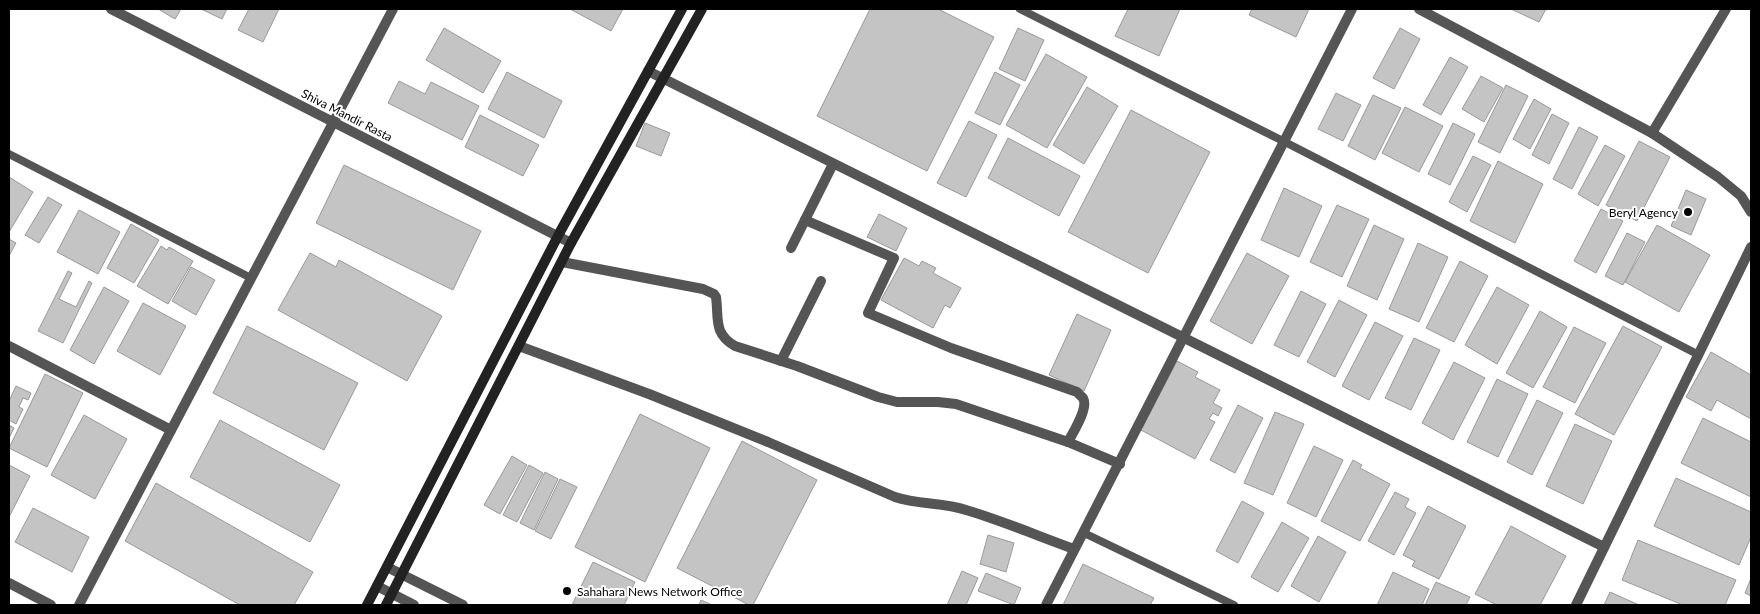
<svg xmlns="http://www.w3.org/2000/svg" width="1760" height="614" viewBox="0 0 1760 614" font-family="Lato,sans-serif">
  <rect width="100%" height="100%" fill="#fff"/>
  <g fill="#c4c4c4" stroke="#999">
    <path d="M158 9H181L175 19Z"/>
    <path d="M201 9H227L222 19Z"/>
    <path d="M249 9H279L263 42 238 30Z"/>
    <path d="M570 9H623L611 31Z"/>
    <path d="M870 9H938L994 37 927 171 817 116Z"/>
    <path d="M1128 9H1180L1159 56 1115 36Z"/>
    <path d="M1252 9H1309L1296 37 1249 15Z"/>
    <path d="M1511 9H1546L1539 22Z"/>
    <path d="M444 28 501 61 483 93 426 60Z"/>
    <path d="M1018 28 1044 40 1025 81 999 69Z"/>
    <path d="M1400 28 1420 39 1394 89 1373 78Z"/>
    <path d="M1046 54 1087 77 1047 148 1006 125Z"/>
    <path d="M1450 57 1468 67 1441 115 1423 105Z"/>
    <path d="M507 72 562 101 544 138 488 109Z"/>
    <path d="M995 72 1020 85 1000 125 975 113Z"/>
    <path d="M1481 76 1503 88 1484 122 1462 109Z"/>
    <path d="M399 81 425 94 431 82 479 106 462 140 388 103Z"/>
    <path d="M1506 85 1528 96 1500 153 1478 142Z"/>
    <path d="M1087 87 1118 106 1084 164 1053 145Z"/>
    <path d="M1336 93 1361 105 1343 141 1318 129Z"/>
    <path d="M1373 95 1401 108 1375 160 1348 146Z"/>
    <path d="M1534 99 1551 109 1530 149 1513 139Z"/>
    <path d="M1405 107 1443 126 1419 172 1382 153Z"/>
    <path d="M1131 110 1210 152 1148 273 1068 232Z"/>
    <path d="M1552 114 1569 123 1549 164 1532 155Z"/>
    <path d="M480 115 539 145 523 176 465 147Z"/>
    <path d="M969 121 997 135 966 197 937 183Z"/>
    <path d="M645 123 670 133 661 156 636 146Z"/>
    <path d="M1453 123 1475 134 1450 185 1428 174Z"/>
    <path d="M1579 127 1598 137 1572 189 1553 179Z"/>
    <path d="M1008 138 1080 176 1059 216 988 178Z"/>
    <path d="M1639 141 1670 157 1637 221 1606 205Z"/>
    <path d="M1605 145 1625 156 1598 206 1578 194Z"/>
    <path d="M1473 156 1491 165 1467 212 1449 202Z"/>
    <path d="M1498 161 1543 184 1515 243 1470 221Z"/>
    <path d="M344 165 481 231 453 290 316 223Z"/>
    <path d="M9 177 33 192 9 232Z"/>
    <path d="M1284 188 1322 206 1299 257 1261 240Z"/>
    <path d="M1686 190 1706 199 1691 235 1671 226Z"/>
    <path d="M48 197 62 205 39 243 25 235Z"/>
    <path d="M1337 205 1369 219 1342 277 1310 262Z"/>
    <path d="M1601 209 1623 221 1596 273 1574 261Z"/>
    <path d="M79 210 120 232 98 274 57 252Z"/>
    <path d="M879 214 907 228 896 251 867 237Z"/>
    <path d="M131 224 159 240 134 283 107 268Z"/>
    <path d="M1374 225 1404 239 1377 300 1347 286Z"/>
    <path d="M1657 225 1710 255 1679 312 1625 282Z"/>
    <path d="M1627 233 1645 242 1623 285 1605 276Z"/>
    <path d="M9 239 16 243 9 256Z"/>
    <path d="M1418 243 1448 257 1419 322 1389 309Z"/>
    <path d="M161 246 167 250 169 247 193 261 168 304 137 286Z"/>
    <path d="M310 253 336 267 339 260 442 316 407 381 278 310Z"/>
    <path d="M1247 253 1289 276 1252 344 1210 321Z"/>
    <path d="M904 258 919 266 922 261 936 268 933 273 961 288 950 308 945 305 933 328 881 300Z"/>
    <path d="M1460 261 1488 276 1454 342 1426 328Z"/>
    <path d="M191 267 215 280 196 315 172 301Z"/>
    <path d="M68 271 72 273 59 299 76 307 89 281 92 283 63 343 38 331Z"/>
    <path d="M104 287 129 301 94 364 70 350Z"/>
    <path d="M1497 287 1529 305 1497 364 1465 345Z"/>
    <path d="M1301 291 1326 304 1299 357 1274 345Z"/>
    <path d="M1339 300 1367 315 1335 377 1307 362Z"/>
    <path d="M143 303 186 326 160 375 117 351Z"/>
    <path d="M1540 311 1567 327 1533 388 1506 373Z"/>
    <path d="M1077 314 1111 330 1084 391 1049 375Z"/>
    <path d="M1375 322 1403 336 1369 400 1342 386Z"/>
    <path d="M247 326 358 383 324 450 213 393Z"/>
    <path d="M1623 326 1662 347 1614 435 1575 414Z"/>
    <path d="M1574 327 1606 343 1575 403 1543 387Z"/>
    <path d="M1414 338 1440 350 1411 410 1385 398Z"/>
    <path d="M1711 352 1751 375V419L1717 400 1711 411 1686 397Z"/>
    <path d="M1177 361 1198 372 1195 377 1220 390 1213 403 1222 408 1218 416 1213 413 1209 419 1215 422 1195 459 1141 430Z"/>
    <path d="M1454 362 1485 378 1453 440 1422 423Z"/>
    <path d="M45 374 83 393 47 467 9 448Z"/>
    <path d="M1497 379 1528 394 1498 457 1467 442Z"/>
    <path d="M16 386 31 393 28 400 23 398 19 407 23 409 16 424 9 420V401Z"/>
    <path d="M1537 400 1563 413 1532 475 1507 462Z"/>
    <path d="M1238 405 1263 418 1235 473 1210 460Z"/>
    <path d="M1275 412 1304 424 1273 495 1244 483Z"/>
    <path d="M640 414 710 448 645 582 575 547Z"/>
    <path d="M84 415 127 439 95 499 51 475Z"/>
    <path d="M1703 418 1751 442V497L1681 463Z"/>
    <path d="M220 420 340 485 310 542 190 477Z"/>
    <path d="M1575 424 1612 441 1583 504 1546 486Z"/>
    <path d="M9 425 14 428 9 438Z"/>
    <path d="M742 441 817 480 753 605H749L677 568Z"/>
    <path d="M1314 446 1343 460 1316 517 1287 503Z"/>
    <path d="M512 456 527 465 500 514 484 505Z"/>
    <path d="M1353 460 1362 465 1360 468 1390 484 1360 541 1321 521Z"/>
    <path d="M9 465 30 476 9 517Z"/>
    <path d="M529 465 543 473 517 522 503 515Z"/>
    <path d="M545 472 558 479 534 530 520 523Z"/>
    <path d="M1676 478 1751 512V537L1739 565 1654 526Z"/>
    <path d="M560 479 577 487 551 539 535 531Z"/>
    <path d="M156 483 313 572 294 605H240L125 541Z"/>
    <path d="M1395 492 1409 499 1405 507 1416 513 1394 555 1368 541Z"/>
    <path d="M1242 501 1264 513 1238 563 1216 551Z"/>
    <path d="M1428 506 1466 526 1439 579 1412 566 1415 561 1403 555Z"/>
    <path d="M33 508 89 537 72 572 15 542Z"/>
    <path d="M1282 522 1309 538 1278 592 1251 577Z"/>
    <path d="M1511 526 1566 556 1540 605H1497L1475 594Z"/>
    <path d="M988 535 1014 543 1006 572 980 564Z"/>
    <path d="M1318 536 1346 552 1319 602 1291 586Z"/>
    <path d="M1638 540 1736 580 1725 605H1683L1622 580Z"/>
    <path d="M593 562 635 582 624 605H572Z"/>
    <path d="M1083 564 1154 598 1150 605H1063Z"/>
    <path d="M962 571 978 578 966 605H947Z"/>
    <path d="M1393 572 1429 589 1422 605H1377Z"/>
    <path d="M986 573 1021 588 1014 605 978 591Z"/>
    <path d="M1751 578V596L1745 593Z"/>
    <path d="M1436 582 1470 597 1466 605H1425Z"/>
    <path d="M1610 592 1639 605H1604Z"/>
    <path d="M701 600 712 605H699Z"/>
  </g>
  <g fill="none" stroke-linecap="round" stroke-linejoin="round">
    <g stroke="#555" stroke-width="8">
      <path d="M1020 9 1283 141 1699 355"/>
      <path d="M9 154 251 278"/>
      <path d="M1084 533 1234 605"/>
    </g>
    <g stroke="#555" stroke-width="10">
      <path d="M111 9 571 243"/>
      <path d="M1419 9 1652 133 1718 177 1741 196 1751 212"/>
      <path d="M648 71 1604 547"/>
      <path d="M1652 133 1726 9"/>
      <path d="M805 220 894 258 868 313 951 348 1077 392C1078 393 1083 398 1083 398 1089 408 1073 432 1068 442"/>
      <path d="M791 248 833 164"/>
      <path d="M562 262 703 289 714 294 716 297C719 319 713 333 735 346L797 366 878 397 897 402H938L956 404 1068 442 1120 464"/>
      <path d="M9 346 171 430"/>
      <path d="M519 346 649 394 768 442 895 497C918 505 943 502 966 510 1003 521 1038 536 1074 549"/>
      <path d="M781 361 821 281"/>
      <path d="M9 583 51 605"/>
      <path d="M79 605 393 9"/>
      <path d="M1046 605 1352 9"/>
      <path d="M1576 605 1751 247"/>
    </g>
    <g stroke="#555" stroke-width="10">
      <path d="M387 567 463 605"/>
      <path d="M377 586 414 605"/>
    </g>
    <g stroke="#222" stroke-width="10">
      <path d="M367 605 560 232 682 9"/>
      <path d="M386 605 571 243 702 9"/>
    </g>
  </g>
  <g fill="#000" stroke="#fff" stroke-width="2">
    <circle cx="1688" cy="212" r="5"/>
    <circle cx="567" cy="591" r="5"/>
  </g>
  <g text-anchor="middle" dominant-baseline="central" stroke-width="4" stroke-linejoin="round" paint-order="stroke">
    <g font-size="12" fill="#000" stroke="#fff">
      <text transform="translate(347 115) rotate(27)">Shiva Mandir Rasta</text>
    </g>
    <g font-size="12" fill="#000" stroke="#fff" text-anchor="end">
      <text x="1678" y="212">Beryl Agency</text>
      <text x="577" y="591" text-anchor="start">Sahahara News Network Office</text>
    </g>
  </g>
  <rect width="1760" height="614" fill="none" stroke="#000000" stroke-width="20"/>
</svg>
